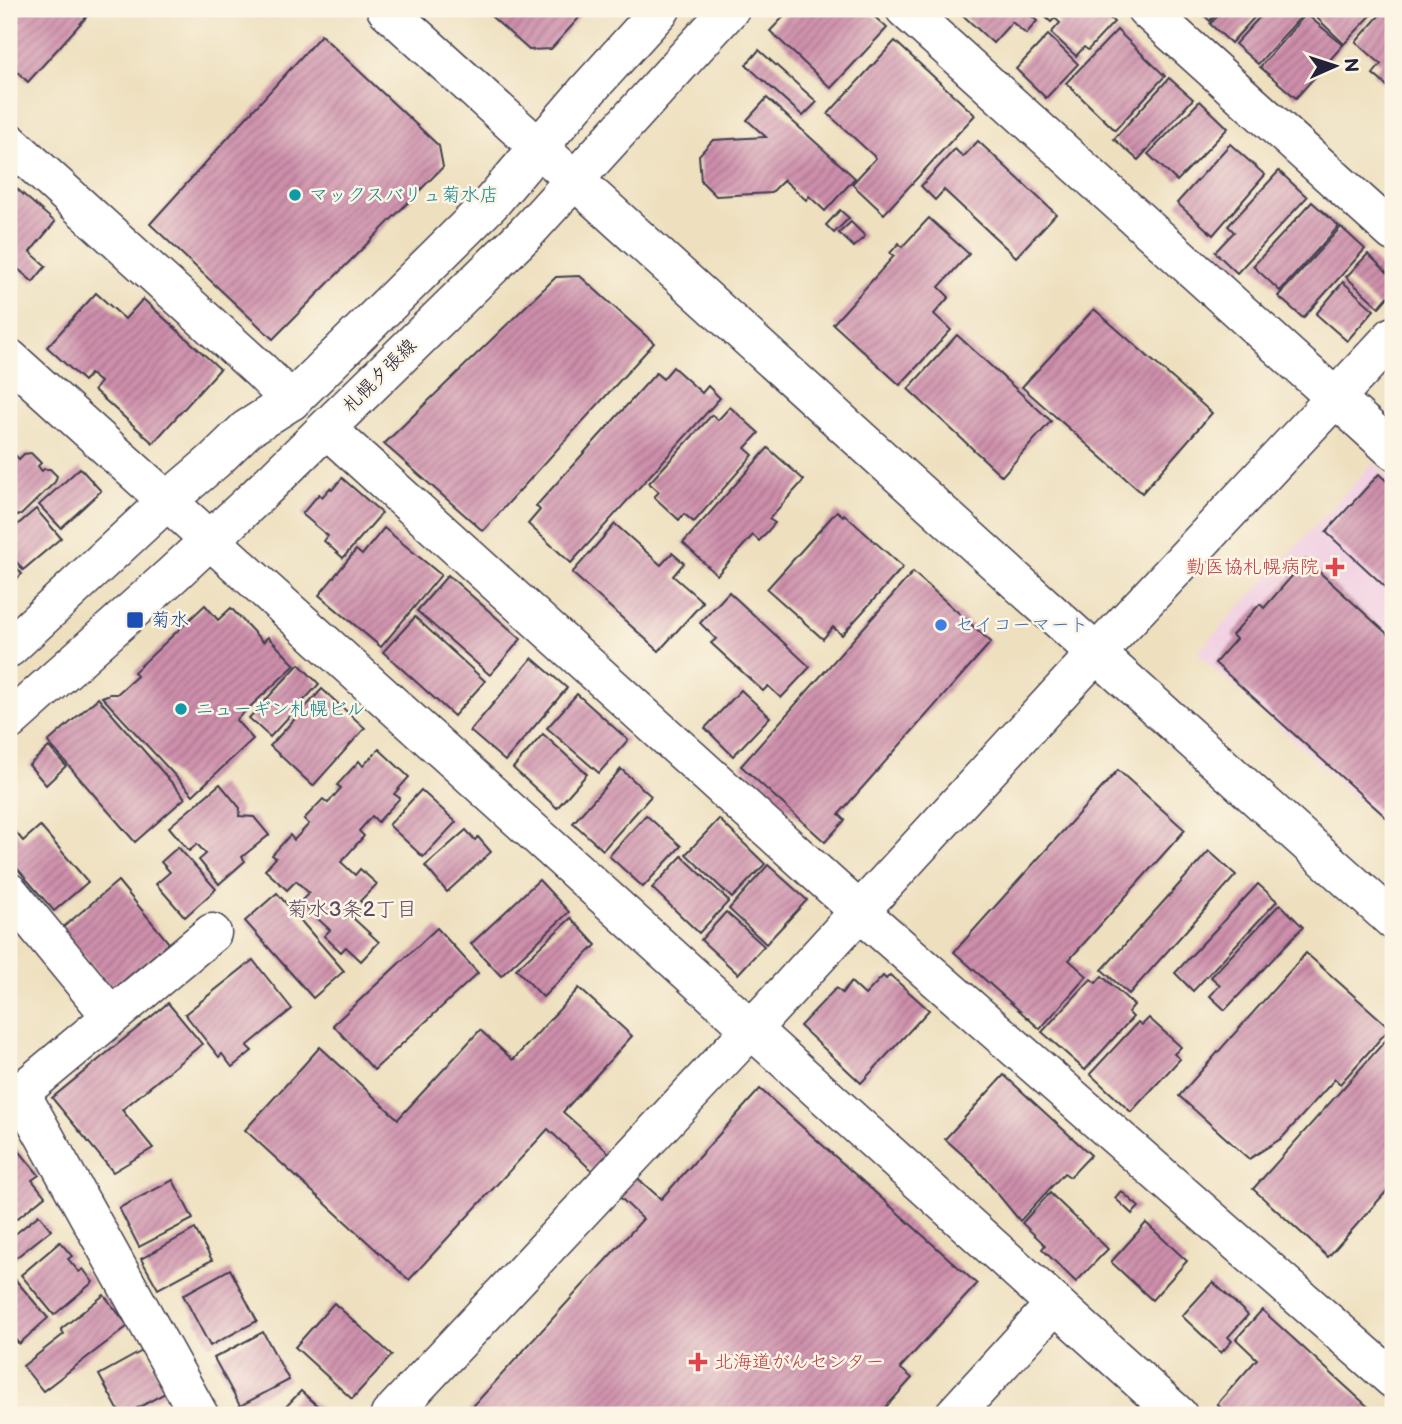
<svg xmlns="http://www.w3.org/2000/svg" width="1402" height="1424" viewBox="0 0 1402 1424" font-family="'Balsamiq Sans','Klee One',sans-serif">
  <defs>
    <pattern id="building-hatch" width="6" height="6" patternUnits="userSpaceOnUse" patternTransform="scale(1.75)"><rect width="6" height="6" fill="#ce8fab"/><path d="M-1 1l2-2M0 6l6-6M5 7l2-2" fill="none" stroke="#a7748c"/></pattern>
  </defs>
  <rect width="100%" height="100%" fill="#fcf5e5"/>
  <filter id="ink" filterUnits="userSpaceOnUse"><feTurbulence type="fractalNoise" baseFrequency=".0143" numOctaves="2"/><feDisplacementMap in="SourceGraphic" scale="14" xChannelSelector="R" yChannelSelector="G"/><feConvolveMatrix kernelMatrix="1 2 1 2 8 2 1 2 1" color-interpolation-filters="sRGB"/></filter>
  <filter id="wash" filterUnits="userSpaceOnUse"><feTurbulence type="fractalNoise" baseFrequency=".00686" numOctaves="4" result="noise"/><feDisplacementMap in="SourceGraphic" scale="28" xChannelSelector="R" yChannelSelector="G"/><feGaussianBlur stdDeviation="1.57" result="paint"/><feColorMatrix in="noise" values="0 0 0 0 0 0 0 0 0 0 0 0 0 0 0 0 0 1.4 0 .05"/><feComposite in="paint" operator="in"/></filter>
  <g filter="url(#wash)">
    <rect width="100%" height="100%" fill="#eee0bf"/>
    <path fill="#f1d0e3" d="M1373 463 1393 481V832L1197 653Z"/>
    <g id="blocks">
      <g fill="url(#building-hatch)">
        <path d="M9 9H81L88 15 28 82 9 64Z"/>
        <path d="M483 9H587L551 49 529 50Z"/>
        <path d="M791 9H866L887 28 831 88 770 31Z"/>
        <path d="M956 9H1028L1026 11 1037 21 1026 34 1012 22 993 43Z"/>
        <path d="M1037 9H1100L1114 22 1088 50 1084 47 1076 56 1051 33 1060 23 1055 18 1051 22Z"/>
        <path d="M1197 9H1220L1210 21Z"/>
        <path d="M1224 9H1262L1231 43 1210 24Z"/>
        <path d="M1267 9H1308L1258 64 1235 44Z"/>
        <path d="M1323 9H1377L1344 44 1316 17Z"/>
        <path d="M1385 9H1393V91L1373 74 1381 64 1356 42Z"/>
        <path d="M1306 14 1343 45 1296 98 1260 67Z"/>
        <path d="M1117 30 1165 76 1115 130 1066 83Z"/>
        <path d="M321 35 439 146 443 167 273 339 150 224Z"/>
        <path d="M1048 35 1078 64 1046 98 1016 69Z"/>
        <path d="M895 41 975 115 884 214 852 184 876 158 828 114Z"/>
        <path d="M759 50 817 102 803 116 746 65Z"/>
        <path d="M1169 78 1193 99 1138 160 1114 139Z"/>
        <path d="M767 98 855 178 825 211 809 196 806 200 784 180 771 193 716 196 701 181 699 155 713 140 766 137 747 120Z"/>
        <path d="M1200 101 1228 128 1177 181 1148 154Z"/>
        <path d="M978 141 1056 214 1016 257 944 190 935 200 921 186 955 149 963 157Z"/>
        <path d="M1230 144 1265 175 1213 235 1177 203Z"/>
        <path d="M1279 171 1307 197 1237 273 1215 252 1234 232 1228 226Z"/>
        <path d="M9 182 55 222 30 252 46 266 33 282 11 263 9 266Z"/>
        <path d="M1312 202 1339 226 1280 291 1253 266Z"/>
        <path d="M840 210 849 218 834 233 826 225Z"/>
        <path d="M929 218 969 254 939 287 949 297 934 314 951 330 900 385 833 324 894 256 890 253 899 243 902 247Z"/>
        <path d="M851 222 865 236 854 247 839 233Z"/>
        <path d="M1341 227 1365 249 1303 318 1278 296Z"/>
        <path d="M1368 254 1393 278V291L1379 307 1346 277Z"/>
        <path d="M580 276 654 343 483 531 384 444 556 277Z"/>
        <path d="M1343 282 1374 310 1347 341 1316 314Z"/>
        <path d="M96 293 125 319 143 299 220 369 153 443 94 390 100 382 90 374 84 381 47 347Z"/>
        <path d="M1094 309 1212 413 1142 493 1022 387Z"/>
        <path d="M957 335 1051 421 1002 476 908 389Z"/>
        <path d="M673 367 702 393 708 386 720 398 571 563 528 524 540 510 536 506 656 373 663 379Z"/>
        <path d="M730 407 759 433 745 448 753 455 694 522 684 514 679 520 654 497 659 492 649 483 712 415 718 420Z"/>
        <path d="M768 448 804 480 769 519 775 523 759 541 753 535 717 575 683 543Z"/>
        <path d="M9 449 19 459 24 454 31 453 41 463 38 466 42 471 44 469H50L57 476 55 482 21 515 9 516Z"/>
        <path d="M80 468 101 491 61 528 39 505Z"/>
        <path d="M1379 474 1393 487V594L1326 532Z"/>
        <path d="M342 478 382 513 343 558 324 541 328 536 302 514 319 494 322 497 330 488 332 490Z"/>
        <path d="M36 509 61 538 23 570 9 553V532Z"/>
        <path d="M837 511 843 516 844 514 903 567 842 635 833 627 823 639 767 589Z"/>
        <path d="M615 524 661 565 672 553 684 563 673 576 703 602 659 651 572 573Z"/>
        <path d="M384 528 441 575 381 647 319 595 356 550 362 555Z"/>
        <path d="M9 559 22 574 9 585Z"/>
        <path d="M1306 560 1393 639V813L1388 819 1215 663 1236 639 1232 635 1260 604 1264 608Z"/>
        <path d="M913 572 991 642 839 814 845 820 825 842 741 766Z"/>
        <path d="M448 575 521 639 490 675 417 611Z"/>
        <path d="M729 592 810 667 781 698 768 686 763 691 711 643 716 639 700 623Z"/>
        <path d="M205 605 218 620 231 608 263 642 268 637 295 665 236 720 253 739 193 795 102 697 110 694H117L137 676 134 672Z"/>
        <path d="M415 617 485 681 454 716 383 652Z"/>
        <path d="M532 658 567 688 505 761 470 731Z"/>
        <path d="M299 664 319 684 270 737 249 718Z"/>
        <path d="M322 689 365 728 313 786 270 746Z"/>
        <path d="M741 690 770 717 733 756 705 728Z"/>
        <path d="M577 694 628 740 599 773 547 728Z"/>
        <path d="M98 698 185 798 135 842 48 742Z"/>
        <path d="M543 734 587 774 557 808 513 768Z"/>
        <path d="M49 747 66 766 46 785 29 765Z"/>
        <path d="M379 749 409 777 394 794 400 798 378 822 372 816 359 831 364 836 341 862 355 875 360 869 377 884 360 901 365 906 353 918 379 942 361 961 346 947 341 952 324 936 330 930 300 902 309 893 296 881 287 890 265 870 276 858 272 855 290 835 294 840 309 824 304 819 323 799 328 803 341 788 337 785 359 761 363 766Z"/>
        <path d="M621 769 651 796 603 850 573 823Z"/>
        <path d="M1118 770 1185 830 1069 960 1087 976 1040 1029 954 952Z"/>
        <path d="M220 784 240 808 239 816 254 817 269 835 242 857 245 861 219 884 199 860 206 854 197 844 189 851 169 827Z"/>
        <path d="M421 790 456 822 423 857 389 825Z"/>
        <path d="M646 815 681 846 643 887 609 856Z"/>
        <path d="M719 819 765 864 732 898 686 854Z"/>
        <path d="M9 824 23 841 40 826 88 882 54 911 9 859Z"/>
        <path d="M466 830 475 840 478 837 491 852 447 892 425 866Z"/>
        <path d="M178 847 216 889 185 917 156 884 170 872 161 862Z"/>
        <path d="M1209 851 1236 875 1129 994 1102 970Z"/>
        <path d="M682 856 729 901 699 933 652 888Z"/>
        <path d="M768 865 807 900 766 944 729 909Z"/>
        <path d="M539 880 569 912 501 976 471 944Z"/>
        <path d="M118 881 169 943 113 990 61 929Z"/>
        <path d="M1258 884 1277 901 1193 991 1175 973Z"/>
        <path d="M277 893 344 971 313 998 245 921Z"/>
        <path d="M1280 904 1303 927 1225 1010 1210 996 1220 985 1211 977Z"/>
        <path d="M726 912 764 946 738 974 701 940Z"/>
        <path d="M571 918 596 945 543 997 516 969Z"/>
        <path d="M437 928 478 973 374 1070 333 1025Z"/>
        <path d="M1306 953 1390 1028 1340 1084 1335 1079 1282 1138 1249 1159 1179 1096Z"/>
        <path d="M253 960 292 1009 247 1046 252 1051 232 1067 222 1054 219 1057 185 1014Z"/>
        <path d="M890 975 929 1010 861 1083 800 1026 836 988 842 993 851 982 865 995 883 976 886 979Z"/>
        <path d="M1102 976 1134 1005 1128 1012 1133 1017 1085 1070 1042 1032 1091 979 1096 983Z"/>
        <path d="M579 988 632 1036 563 1112 661 1199 760 1089 977 1284 900 1368 912 1378 879 1415H465L643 1219 548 1129 409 1280 245 1130 320 1047 398 1119 480 1030 513 1060Z"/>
        <path d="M168 1003 202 1044 122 1110 153 1148 113 1172 52 1098Z"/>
        <path d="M1149 1018 1181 1047 1174 1054 1180 1059 1131 1112 1090 1074 1138 1022 1142 1025Z"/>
        <path d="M1393 1032V1184L1328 1257 1253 1189Z"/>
        <path d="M1004 1075 1091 1155 1070 1177 1064 1173 1020 1221 973 1164 945 1139Z"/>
        <path d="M16 1147 39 1175 32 1180 45 1196 9 1225V1153Z"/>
        <path d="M173 1180 193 1219 139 1247 119 1208Z"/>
        <path d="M1121 1191 1139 1207 1132 1214 1115 1198Z"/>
        <path d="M1050 1193 1108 1249 1076 1282 1042 1249 1045 1245 1022 1223Z"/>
        <path d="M39 1215 51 1230 13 1260 9 1255V1239Z"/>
        <path d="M1146 1223 1187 1261 1152 1300 1111 1262Z"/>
        <path d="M195 1229 212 1260 158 1289 141 1259Z"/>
        <path d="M60 1242 72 1256 68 1259 79 1272 83 1269 93 1282 54 1315 21 1275Z"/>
        <path d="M230 1269 257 1321 210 1346 183 1295Z"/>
        <path d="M13 1277 48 1318 19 1344 9 1332V1281Z"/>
        <path d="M1213 1282 1248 1315 1228 1337 1232 1341 1221 1353 1182 1316Z"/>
        <path d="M104 1295 128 1326 43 1391 23 1366 64 1334 61 1329Z"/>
        <path d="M334 1303 392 1355 352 1399 295 1347Z"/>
        <path d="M1262 1310 1377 1415H1229L1217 1404 1257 1359 1236 1339Z"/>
        <path d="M263 1332 289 1380 240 1406 214 1358Z"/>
        <path d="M144 1350 167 1392 125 1415H121L99 1375Z"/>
        <path d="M301 1391 328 1415H278Z"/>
      </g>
    </g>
  </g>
  <g filter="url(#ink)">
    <use href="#blocks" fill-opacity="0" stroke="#413e4f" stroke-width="2"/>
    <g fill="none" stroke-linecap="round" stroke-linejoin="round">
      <defs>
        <g id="minor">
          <path d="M386 9 1056 617 1393 920"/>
          <path d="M905 9 1393 450"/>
          <path d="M1146 9 1393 232"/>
          <path d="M9 142 261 371 291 401"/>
          <path d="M9 358 1178 1415"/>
          <path d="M327 429 859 911 1393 1379"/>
          <path d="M9 892 111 1016"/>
          <path d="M20 1092 199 1415"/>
          <path d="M9 1102 212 933"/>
          <path d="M390 1415 770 1009 1064 688 1393 336"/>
          <path d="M954 1415 1055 1304"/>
        </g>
        <g id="major">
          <path d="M9 648 167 501 214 461 247 429 291 401 491 203 585 93 661 9"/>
          <path d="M9 721 171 576 254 499 526 233 730 9"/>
        </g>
      </defs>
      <use href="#minor" stroke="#413e4f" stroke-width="41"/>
      <use href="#major" stroke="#413e4f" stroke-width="41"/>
      <use href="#minor" stroke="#fff" stroke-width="38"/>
      <use href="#major" stroke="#fff" stroke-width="38"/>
    </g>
  </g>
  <g fill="#0f9aa8" stroke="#fcf5e5" stroke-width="2.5">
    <circle cx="295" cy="195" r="7"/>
    <circle cx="181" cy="709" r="7"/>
  </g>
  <g fill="#e0444e" stroke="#fcf5e5" stroke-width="2.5">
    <path d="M1331.5 556.5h7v7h7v7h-7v7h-7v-7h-7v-7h7z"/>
    <path d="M694.5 1351.5h7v7h7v7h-7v7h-7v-7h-7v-7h7z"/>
  </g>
  <rect fill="#1a4fb4" stroke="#fcf5e5" stroke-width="2.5" x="126" y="611" width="18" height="18" rx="3.5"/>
  <circle fill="#3f7fe0" stroke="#fcf5e5" stroke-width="2.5" cx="941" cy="625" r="7"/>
  <g text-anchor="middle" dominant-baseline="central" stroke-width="5" stroke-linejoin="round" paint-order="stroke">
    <g font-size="19" fill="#0d838f" stroke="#fcf5e5" text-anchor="start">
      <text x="309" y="195">マックスバリュ菊水店</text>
      <text x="195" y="709">ニューギン札幌ビル</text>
    </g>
    <g font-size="19" fill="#22223b" stroke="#fcf5e5">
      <text transform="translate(380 376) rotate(-45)">札幌夕張線</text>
    </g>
    <g font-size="19" fill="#be3a42" stroke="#fcf5e5" text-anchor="end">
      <text x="1319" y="567">勤医協札幌病院</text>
      <text x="714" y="1362" text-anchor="start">北海道がんセンター</text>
    </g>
    <g font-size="19" fill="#164399" stroke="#fcf5e5" text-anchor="start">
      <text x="151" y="620">菊水</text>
    </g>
    <g font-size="19" fill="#366cbe" stroke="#fcf5e5" text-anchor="start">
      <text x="955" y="625">セイコーマート</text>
    </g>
    <g font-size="21" fill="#5e4862" stroke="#fcf5e5">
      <text x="352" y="909">菊水3条2丁目</text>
    </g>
  </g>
  <rect width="1402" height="1424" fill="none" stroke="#fcf5e5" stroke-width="35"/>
  <g transform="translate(1335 66) rotate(87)" stroke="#fcf5e5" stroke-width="5" paint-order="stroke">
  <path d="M0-5L12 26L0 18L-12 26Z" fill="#22223b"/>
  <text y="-10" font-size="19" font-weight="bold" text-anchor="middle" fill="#22223b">N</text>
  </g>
</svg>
